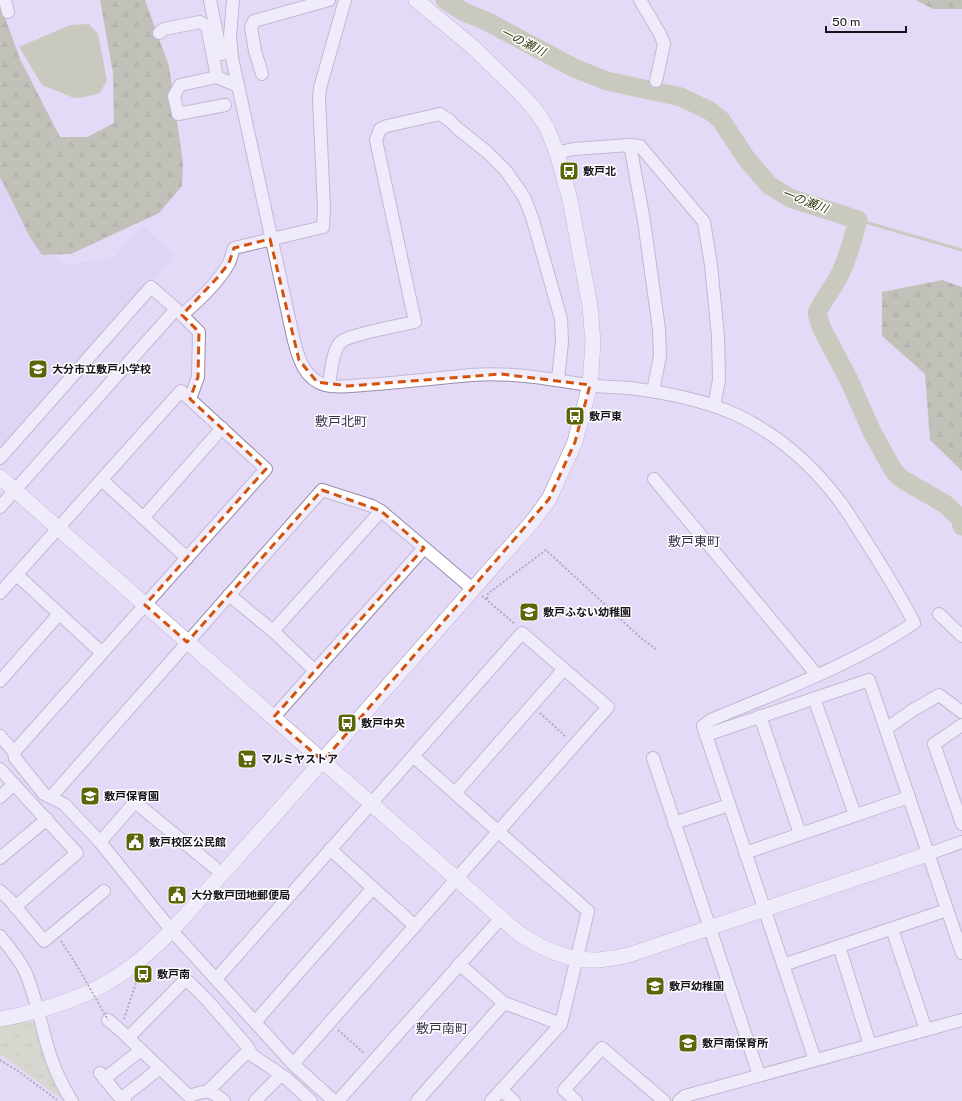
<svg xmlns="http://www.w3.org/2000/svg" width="962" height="1101" viewBox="0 0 962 1101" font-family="'Public Sans','Noto Sans JP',sans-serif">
  <defs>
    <pattern id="grass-tufts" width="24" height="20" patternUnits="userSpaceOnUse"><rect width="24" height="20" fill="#c7d09e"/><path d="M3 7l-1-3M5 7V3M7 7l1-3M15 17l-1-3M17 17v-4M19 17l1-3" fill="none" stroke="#aab288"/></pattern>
    <pattern id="forest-firs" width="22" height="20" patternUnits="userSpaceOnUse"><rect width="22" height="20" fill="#98a26d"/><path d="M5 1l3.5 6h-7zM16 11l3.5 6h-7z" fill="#7b8359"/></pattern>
  </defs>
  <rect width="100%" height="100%" fill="#e4daf8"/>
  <path fill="#d9cdf2" d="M0 152 39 245 64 265 114 258 142 225 173 254 151 284 0 453Z"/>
  <path fill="url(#grass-tufts)" d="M31 1021 35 1024 49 1072 56 1086 65 1101 0 1054V1026Z"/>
  <g fill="url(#forest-firs)">
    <path d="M100 0H145L169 66 183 163 182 186 159 213 71 254 42 255 30 237 0 177V4L20 59 60 137H87L114 123 113 73Z"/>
    <path d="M916 0H962V9H933Z"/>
    <path d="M942 280 962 287V471L930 440 925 374 882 336V292Z"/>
  </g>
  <path fill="#a9b37d" d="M89 24 98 34 107 80 100 93 85 97 74 98 42 85 19 47 70 25Z"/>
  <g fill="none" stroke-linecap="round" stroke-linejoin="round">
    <path stroke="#a9b37d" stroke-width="3" d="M858 220 962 250"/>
    <path stroke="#a9b37d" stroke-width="19" d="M445 0 464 12 486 21 574 68 607 81 681 97 710 111 721 120 746 158 769 185 790 198 858 220C853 238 848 259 839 276 833 288 823 300 817 313L821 327 849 380 872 432 892 468 897 475 905 481 945 504 960 518 962 526"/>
    <defs>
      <g id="minor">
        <path d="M5 0 8 12"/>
        <path d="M210 0 221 54 231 52"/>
        <path d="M233 0 230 36 232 58 294 341C299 360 305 379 325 385 337 388 351 386 363 385 400 383 436 378 472 375 514 372 548 379 588 385 602 387 616 387 630 388 667 393 705 400 739 416 780 436 814 467 841 503 853 520 863 537 874 554 888 577 902 599 914 623 852 665 780 691 711 720L703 726 815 1060"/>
        <path d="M640 0 660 34 664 44 656 81"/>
        <path d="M159 33 164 29 200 22 207 26 217 77"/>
        <path d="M262 74 255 51 251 27 254 21 329 0"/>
        <path d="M225 105 178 114 174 96 180 85 217 77 238 86"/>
        <path d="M630 145 640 146 704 222 711 265 718 336 719 380 714 406"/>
        <path d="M557 153 573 149 630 145 644 221 659 329 660 356 653 391"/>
        <path d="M329 385C331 373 332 349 342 341 352 334 401 325 415 322L376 140 380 129 387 126 440 114 449 120 457 128 487 152 506 171 524 197 532 217 561 319 562 342 558 379"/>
        <path d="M190 399 198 377 199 332 182 315C198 301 218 283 229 263 231 259 232 253 234 248L323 227 324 208 319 99 320 88 345 0"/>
        <path d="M0 458 151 287 176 309 0 507"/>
        <path d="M654 479 817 675"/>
        <path d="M102 480 187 558"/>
        <path d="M143 518 222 428"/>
        <path d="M17 575 102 653"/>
        <path d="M0 593 181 391 266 469 14 752"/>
        <path d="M229 595 273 631 315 671"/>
        <path d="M939 614 962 636"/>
        <path d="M273 631 381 511"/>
        <path d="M0 681 59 614"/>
        <path d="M814 698 855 815"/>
        <path d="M760 716 800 834"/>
        <path d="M273 718 424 548"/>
        <path d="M962 725 934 744 962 824"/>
        <path d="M886 729 913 710 939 695 962 712"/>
        <path d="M706 735 869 680 962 953"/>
        <path d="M0 736 14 752 15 758 44 794 64 804 100 842 172 931 293 1064 334 1101"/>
        <path d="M413 756 588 911 561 1024 491 1101"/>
        <path d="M653 758 759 1075"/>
        <path d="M0 769 77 853 15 907"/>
        <path d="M455 793 564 669"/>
        <path d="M0 797 14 784"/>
        <path d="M51 797 322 490 372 506 381 511 468 585"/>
        <path d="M674 823 729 805"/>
        <path d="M100 842 135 802 214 867"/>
        <path d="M330 849 415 926"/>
        <path d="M745 853 909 797"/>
        <path d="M928 854 962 842"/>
        <path d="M0 858 47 819"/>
        <path d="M0 891 9 899 44 941 104 891"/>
        <path d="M892 929 926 1030"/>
        <path d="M0 936C9 947 18 958 25 971 33 990 38 1010 43 1030 49 1055 58 1080 72 1101"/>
        <path d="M839 946 870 1045"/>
        <path d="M459 964 504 1003 561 1024"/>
        <path d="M783 965 947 910"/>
        <path d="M216 979 522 633 608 707 293 1064"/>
        <path d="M108 1020 120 1030 189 1096C207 1090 209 1089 224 1101"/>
        <path d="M255 1022 373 888"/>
        <path d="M128 1038 185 980 190 983 207 1000 247 1046 252 1055 286 1078 311 1101"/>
        <path d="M100 1073 117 1094 125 1101"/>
        <path d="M104 1079 141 1050"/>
        <path d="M209 1090 249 1050"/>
        <path d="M501 1090 514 1101"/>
        <path d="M122 1098 160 1068"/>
        <path d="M255 1101 281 1075"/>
        <path d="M338 1101 501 918"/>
        <path d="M417 1101 504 1003"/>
        <path d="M576 1101 564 1090 602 1048 664 1101"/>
        <path d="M679 1101 685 1096 962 1020"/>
      </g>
      <g id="tertiary">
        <path d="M0 477 517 932C540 948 569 961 598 960 610 959 621 957 632 954L928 854"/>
        <path d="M0 1019C44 1011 87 998 124 972 155 950 180 922 204 894 225 871 245 848 266 825 355 725 443 623 532 522L549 499 575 442 590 385 593 343 590 306 570 200 557 153 547 128 537 112 520 93 474 48 416 0"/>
      </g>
    </defs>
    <use href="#minor" stroke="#978eaa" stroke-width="14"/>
    <use href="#tertiary" stroke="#978eaa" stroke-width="16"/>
    <g stroke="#767083" stroke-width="2" stroke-dasharray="2 2" stroke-linecap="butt">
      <path d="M482 596 515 624"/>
      <path d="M487 599 488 594 490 592 546 550 642 639 657 650"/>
      <path d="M540 713 566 737"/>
      <path d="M61 941 76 964"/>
      <path d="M124 1019 137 980"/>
      <path d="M338 1030 365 1054"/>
      <path d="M0 1060 18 1071 57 1100"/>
    </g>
    <use href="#minor" stroke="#fff" stroke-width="12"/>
    <use href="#tertiary" stroke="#fff" stroke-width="15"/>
    <path stroke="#767083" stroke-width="2" stroke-dasharray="2 2" stroke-linecap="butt" d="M76 964 108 1020"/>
  </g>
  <path d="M0 0H962V1101H0ZM270 239 299 360 317 382 348 386 501 374 590 385 575 442 549 499 323 761 273 718 424 548 381 511 322 490 187 642 145 605 266 469 190 399 198 377 199 332 182 315 218 277 229 263 234 248Z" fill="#e4daf8" fill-opacity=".55" fill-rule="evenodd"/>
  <path fill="none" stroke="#d3520e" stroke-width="3" stroke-dasharray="8 5" stroke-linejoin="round" d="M270 239 299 360 317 382 348 386 501 374 590 385 575 442 549 499 323 761 273 718 424 548 381 511 322 490 187 642 145 605 266 469 190 399 198 377 199 332 182 315 218 277 229 263 234 248Z"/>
  <defs>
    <symbol id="bus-square" viewBox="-11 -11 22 22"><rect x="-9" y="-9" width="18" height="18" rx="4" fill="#5b6609" stroke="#fff"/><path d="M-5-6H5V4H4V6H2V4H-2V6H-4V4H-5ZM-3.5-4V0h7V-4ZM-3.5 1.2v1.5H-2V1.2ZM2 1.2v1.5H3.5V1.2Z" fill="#fff"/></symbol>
    <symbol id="school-square" viewBox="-11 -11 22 22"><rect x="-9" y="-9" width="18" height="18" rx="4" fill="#5b6609" stroke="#fff"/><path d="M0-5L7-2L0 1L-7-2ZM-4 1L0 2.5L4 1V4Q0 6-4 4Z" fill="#fff"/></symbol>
    <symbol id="supermarket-square" viewBox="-11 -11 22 22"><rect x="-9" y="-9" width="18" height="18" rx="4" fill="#5b6609" stroke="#fff"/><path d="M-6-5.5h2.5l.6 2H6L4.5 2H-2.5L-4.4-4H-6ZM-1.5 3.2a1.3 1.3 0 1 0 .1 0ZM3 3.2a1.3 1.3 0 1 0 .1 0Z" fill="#fff"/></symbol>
    <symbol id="civic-square" viewBox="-11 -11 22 22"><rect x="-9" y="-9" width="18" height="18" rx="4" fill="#5b6609" stroke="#fff"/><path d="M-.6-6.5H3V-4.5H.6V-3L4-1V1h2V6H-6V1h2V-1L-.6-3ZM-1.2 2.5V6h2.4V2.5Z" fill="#fff"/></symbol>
  </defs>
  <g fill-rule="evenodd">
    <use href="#bus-square" x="558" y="160" width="22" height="22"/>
    <use href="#school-square" x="27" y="358" width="22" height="22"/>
    <use href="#bus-square" x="564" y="405" width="22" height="22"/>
    <use href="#school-square" x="518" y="601" width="22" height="22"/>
    <use href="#bus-square" x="336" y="712" width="22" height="22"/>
    <use href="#supermarket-square" x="236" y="748" width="22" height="22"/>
    <use href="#school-square" x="79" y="785" width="22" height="22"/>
    <use href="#civic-square" x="124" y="831" width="22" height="22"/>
    <use href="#civic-square" x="166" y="884" width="22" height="22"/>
    <use href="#bus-square" x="132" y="963" width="22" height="22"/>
    <use href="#school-square" x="644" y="975" width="22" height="22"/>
    <use href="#school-square" x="677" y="1032" width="22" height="22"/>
  </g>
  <g text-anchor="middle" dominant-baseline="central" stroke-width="3" stroke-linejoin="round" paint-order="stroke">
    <g font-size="11" font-weight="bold" fill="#15121c" stroke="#fff" text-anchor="start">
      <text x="583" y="171">敷戸北</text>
      <text x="52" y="369">大分市立敷戸小学校</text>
      <text x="589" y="416">敷戸東</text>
      <text x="543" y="612">敷戸ふない幼稚園</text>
      <text x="361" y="723">敷戸中央</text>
      <text x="261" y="759">マルミヤストア</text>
      <text x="104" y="796">敷戸保育園</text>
      <text x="149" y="842">敷戸校区公民館</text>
      <text x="191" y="895">大分敷戸団地郵便局</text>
      <text x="157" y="974">敷戸南</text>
      <text x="669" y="986">敷戸幼稚園</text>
      <text x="702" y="1043">敷戸南保育所</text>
    </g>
    <g font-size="12" font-style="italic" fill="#2f350a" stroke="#fff">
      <text transform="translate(523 42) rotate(27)">一の瀬川</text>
      <text transform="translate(805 201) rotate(21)">一の瀬川</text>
    </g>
    <g font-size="13" fill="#372f46" stroke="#fff">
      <text x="341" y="421">敷戸北町</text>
      <text x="694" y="541">敷戸東町</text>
      <text x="442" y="1028">敷戸南町</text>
    </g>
  </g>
  <path d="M826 26v6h80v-6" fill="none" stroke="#15121c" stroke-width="2"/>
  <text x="832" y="26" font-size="12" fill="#15121c" stroke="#ffffff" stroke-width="3" paint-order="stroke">50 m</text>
</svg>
